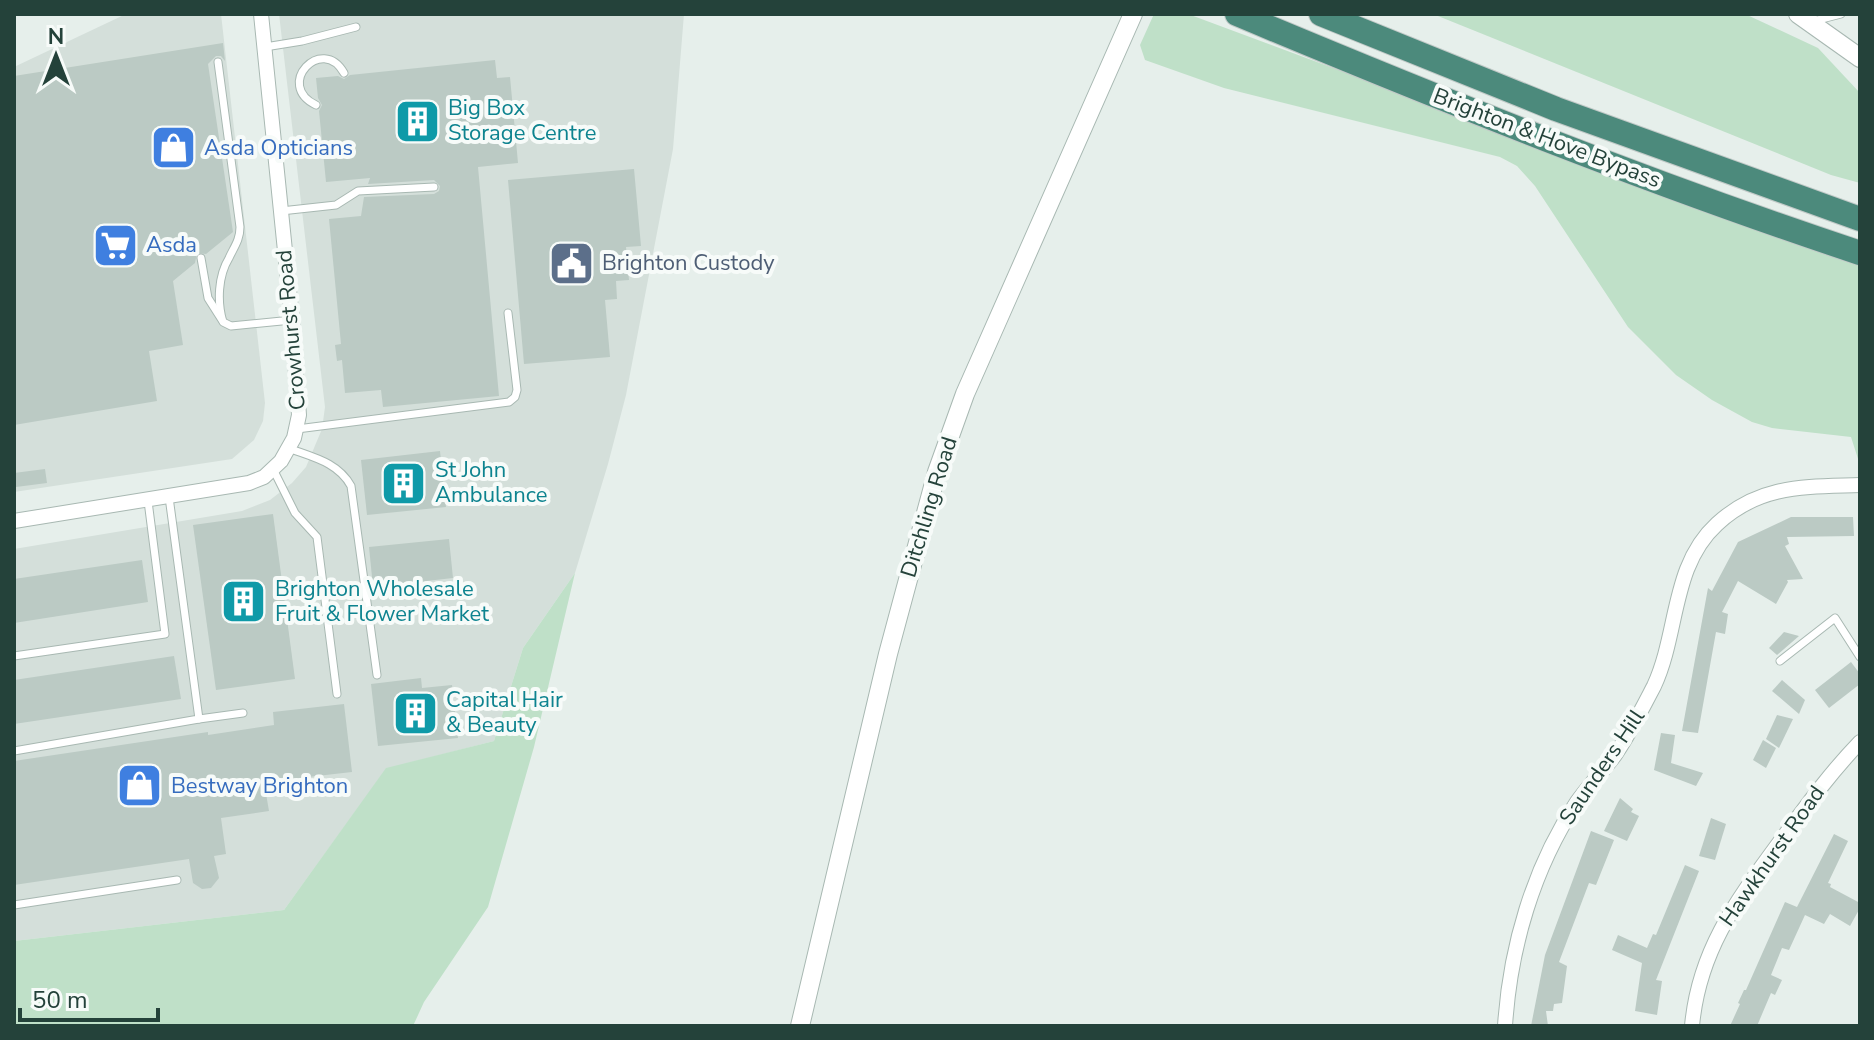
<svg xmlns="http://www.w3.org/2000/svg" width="1874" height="1040" viewBox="0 0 1874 1040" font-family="'Nunito Sans',sans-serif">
  <rect width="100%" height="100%" fill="#e6efeb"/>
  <g fill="#d4dfda">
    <path d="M126 14H221L265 403 263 421 254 440 232 459 14 492V67Z"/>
    <path d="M279 14H684L673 149 626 395 608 464 575 573 523 648 494 741 386 769 284 910 14 941V549L242 511 270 500 292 483 306 467 322 429 325 407Z"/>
  </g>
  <g fill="#bfe0c8">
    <path d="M1154 14H1188L1860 264V465L1851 437 1772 428 1752 422 1712 400 1676 375 1628 327 1535 186 1517 166 1500 157 1224 88 1145 60 1140 45Z"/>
    <path d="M1433 14H1745L1818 48 1860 93V183L1831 175Z"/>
    <path d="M575 573 534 747 488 907 424 1002 413 1026H14V941L284 910 386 768 494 741 523 648Z"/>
  </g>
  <g fill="#bbcac4">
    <path d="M223 43 225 61 221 56H216L208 64 233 232 206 254 197 253 195 263 173 281 183 345 149 351 157 401 14 425V76Z"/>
    <path d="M495 60 497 78 510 77 518 163 478 167 499 396 383 407 381 390 345 393 342 360 337 361 335 345 341 344 329 219 361 216 364 197 434 194 439 191 440 186 434 180 368 184 370 178 326 182 319 111 322 105 318 98 316 78 338 76 344 79 350 75Z"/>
    <path d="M634 169 641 246 626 247 629 280 616 281 617 299 605 300 610 357 524 364 508 180Z"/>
    <path d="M440 451 446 507 367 515 361 460Z"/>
    <path d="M45 469 47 483 16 487 14 473Z"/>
    <path d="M273 514 295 679 216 690 193 525Z"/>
    <path d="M1791 517H1853L1854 536 1787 537 1789 544 1785 546 1803 579 1787 580 1788 582 1776 604 1738 581 1722 612 1728 614 1725 634 1716 632 1698 733 1682 731 1708 588 1712 591 1738 542Z"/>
    <path d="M449 539 453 578 373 587 369 547Z"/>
    <path d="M142 560 148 602 14 623V579Z"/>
    <path d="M1784 632 1799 636 1777 655 1769 648Z"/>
    <path d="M174 656 181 699 14 724V680Z"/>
    <path d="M1851 662 1860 674V684L1829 708 1815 690Z"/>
    <path d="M421 678 422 688 452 685 458 738 378 746 371 684Z"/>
    <path d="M1782 680 1805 700 1799 714 1772 691Z"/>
    <path d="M344 704 352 772 264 782 269 811 221 818 226 854 214 856 219 878 211 888 202 889 193 883 189 859 14 885V761L208 732V735L274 725 273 712Z"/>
    <path d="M1777 715 1793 719 1779 748 1766 739Z"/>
    <path d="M1661 733 1675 735 1671 763 1703 773 1696 786 1654 770Z"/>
    <path d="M1763 740 1776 748 1766 768 1753 760Z"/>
    <path d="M1620 798 1633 809 1631 812 1639 816 1627 841 1604 831Z"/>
    <path d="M1711 818 1726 824 1715 860 1699 856Z"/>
    <path d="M1591 831 1614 840 1596 885 1589 883 1559 962 1567 966 1562 1003 1554 1004 1553 1011H1546L1548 1026H1531L1545 955Z"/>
    <path d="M1834 834 1848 841 1828 883 1831 884 1830 887 1860 903V908L1850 926 1830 914 1824 924 1805 915 1789 950 1782 948 1771 975 1782 980 1775 995 1771 993 1757 1026H1730L1740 1004 1738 1003 1744 990H1746L1785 902 1797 907Z"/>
    <path d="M1685 865 1699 871 1656 980 1662 981 1657 1015 1635 1011 1642 963 1612 950 1618 935 1647 948 1653 934 1656 935Z"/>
  </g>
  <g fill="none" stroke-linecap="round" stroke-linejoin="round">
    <defs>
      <g id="service">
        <path d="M1814 21 1841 14"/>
        <path d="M265 47 302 41 356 27"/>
        <path d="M218 62 240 227C240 240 234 247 229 258 218 276 217 302 223 322L231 326 292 320"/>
        <path d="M316 105C274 85 322 34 344 73"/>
        <path d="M281 211 336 205 358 191 434 187"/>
        <path d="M201 258 208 298 222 320"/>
        <path d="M297 429 509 402 515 397 517 390 508 313"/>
        <path d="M288 448C312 457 338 462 351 486L377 675"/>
        <path d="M273 469 295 513 317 537 337 694"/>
        <path d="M14 656 165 634 148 501"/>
        <path d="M1780 661 1835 618 1860 657"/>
        <path d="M199 719 243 713"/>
        <path d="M14 751 199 719 169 497"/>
        <path d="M14 905 177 880"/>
      </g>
      <g id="minor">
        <path d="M14 521 249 483 264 477 281 461 294 438 299 415 292 320 261 14"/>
        <path d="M1505 1026C1510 948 1533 868 1577 802 1588 786 1603 771 1615 755 1630 733 1642 709 1654 686 1679 632 1671 566 1717 524 1760 484 1806 487 1860 485"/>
        <path d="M1692 1026C1699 949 1738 899 1782 839 1807 805 1831 772 1860 742"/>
      </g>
      <g id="tertiary">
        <path d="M1798 14 1860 58"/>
        <path d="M800 1026 888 654 937 472 965 394 1133 14"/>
      </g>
      <g id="trunk">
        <path d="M1237 14C1442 100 1649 183 1860 253"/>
        <path d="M1321 14 1556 109 1860 219"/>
      </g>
    </defs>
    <use href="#service" stroke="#a8b8b2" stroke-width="9"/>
    <use href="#minor" stroke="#a8b8b2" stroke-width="16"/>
    <use href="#tertiary" stroke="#a8b8b2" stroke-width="20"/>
    <use href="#trunk" stroke="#c2cac8" stroke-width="26"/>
    <use href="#service" stroke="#fff" stroke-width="7"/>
    <use href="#minor" stroke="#fff" stroke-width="14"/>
    <use href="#tertiary" stroke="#fff" stroke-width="18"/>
    <use href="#trunk" stroke="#4c8a7c" stroke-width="24"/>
  </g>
  <defs>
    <symbol id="building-square" viewBox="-11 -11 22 22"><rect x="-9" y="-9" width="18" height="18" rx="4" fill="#0f9aa8" stroke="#f7fbf9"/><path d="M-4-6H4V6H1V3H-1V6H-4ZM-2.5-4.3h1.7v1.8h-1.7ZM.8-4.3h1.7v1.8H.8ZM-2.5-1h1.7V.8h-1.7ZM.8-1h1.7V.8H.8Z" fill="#fff"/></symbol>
    <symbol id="shop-square" viewBox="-11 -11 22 22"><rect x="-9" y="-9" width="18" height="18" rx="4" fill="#3f7fe0" stroke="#f7fbf9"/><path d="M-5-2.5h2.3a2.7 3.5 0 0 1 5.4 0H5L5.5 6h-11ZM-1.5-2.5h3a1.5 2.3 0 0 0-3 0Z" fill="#fff"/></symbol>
    <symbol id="supermarket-square" viewBox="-11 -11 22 22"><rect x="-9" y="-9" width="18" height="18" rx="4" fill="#3f7fe0" stroke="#f7fbf9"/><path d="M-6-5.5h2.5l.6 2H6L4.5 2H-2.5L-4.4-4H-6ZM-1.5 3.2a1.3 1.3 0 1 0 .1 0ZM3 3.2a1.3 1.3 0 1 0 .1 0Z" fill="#fff"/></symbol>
    <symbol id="civic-square" viewBox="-11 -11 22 22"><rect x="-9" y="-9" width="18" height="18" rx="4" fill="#5c6f8a" stroke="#f7fbf9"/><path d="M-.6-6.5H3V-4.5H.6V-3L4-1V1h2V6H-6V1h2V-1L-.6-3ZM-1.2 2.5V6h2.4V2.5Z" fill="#fff"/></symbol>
  </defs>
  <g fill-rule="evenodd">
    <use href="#building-square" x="392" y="96" width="51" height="51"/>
    <use href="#shop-square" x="148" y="122" width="51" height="51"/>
    <use href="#supermarket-square" x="90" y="220" width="51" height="51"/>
    <use href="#civic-square" x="546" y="238" width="51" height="51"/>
    <use href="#building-square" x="378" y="458" width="51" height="51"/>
    <use href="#building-square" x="218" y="576" width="51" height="51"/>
    <use href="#building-square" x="390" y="688" width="51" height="51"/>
    <use href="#shop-square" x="114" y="760" width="51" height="51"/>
  </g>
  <g text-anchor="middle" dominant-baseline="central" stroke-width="8" stroke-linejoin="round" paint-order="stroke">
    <g font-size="22" fill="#0d838f" stroke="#f7fbf9" text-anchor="start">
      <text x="448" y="108">Big Box<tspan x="448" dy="25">Storage Centre</tspan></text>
      <text x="435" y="470">St John<tspan x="435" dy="25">Ambulance</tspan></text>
      <text x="275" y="589">Brighton Wholesale<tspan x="275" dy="25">Fruit &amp; Flower Market</tspan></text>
      <text x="446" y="700">Capital Hair<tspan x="446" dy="25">&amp; Beauty</tspan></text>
    </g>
    <g font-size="22" fill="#24423a" stroke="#f7fbf9">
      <text transform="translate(1547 138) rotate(21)">Brighton &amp; Hove Bypass</text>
      <text transform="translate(291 330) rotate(-95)">Crowhurst Road</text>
      <text transform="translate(929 507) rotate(-73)">Ditchling Road</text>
      <text transform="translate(1602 767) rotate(-56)">Saunders Hill</text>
      <text transform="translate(1772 856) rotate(-55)">Hawkhurst Road</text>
    </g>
    <g font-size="22" fill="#366cbe" stroke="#f7fbf9" text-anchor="start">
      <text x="204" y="148">Asda Opticians</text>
      <text x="146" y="245">Asda</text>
      <text x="171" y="786">Bestway Brighton</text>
    </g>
    <g font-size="22" fill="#4e5e75" stroke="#f7fbf9" text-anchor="start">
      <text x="602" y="263">Brighton Custody</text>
    </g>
  </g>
  <rect width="1874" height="1040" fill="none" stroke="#24423a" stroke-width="32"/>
  <g transform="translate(56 56)" stroke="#f7fbf9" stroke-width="6" paint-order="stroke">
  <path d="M0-6L14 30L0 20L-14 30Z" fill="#24423a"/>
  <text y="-12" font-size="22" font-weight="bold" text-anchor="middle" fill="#24423a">N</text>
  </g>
  <path d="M20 1008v12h138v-12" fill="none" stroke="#24423a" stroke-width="4"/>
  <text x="32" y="1008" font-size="24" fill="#24423a" stroke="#f7fbf9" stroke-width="6" paint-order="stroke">50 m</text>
</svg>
